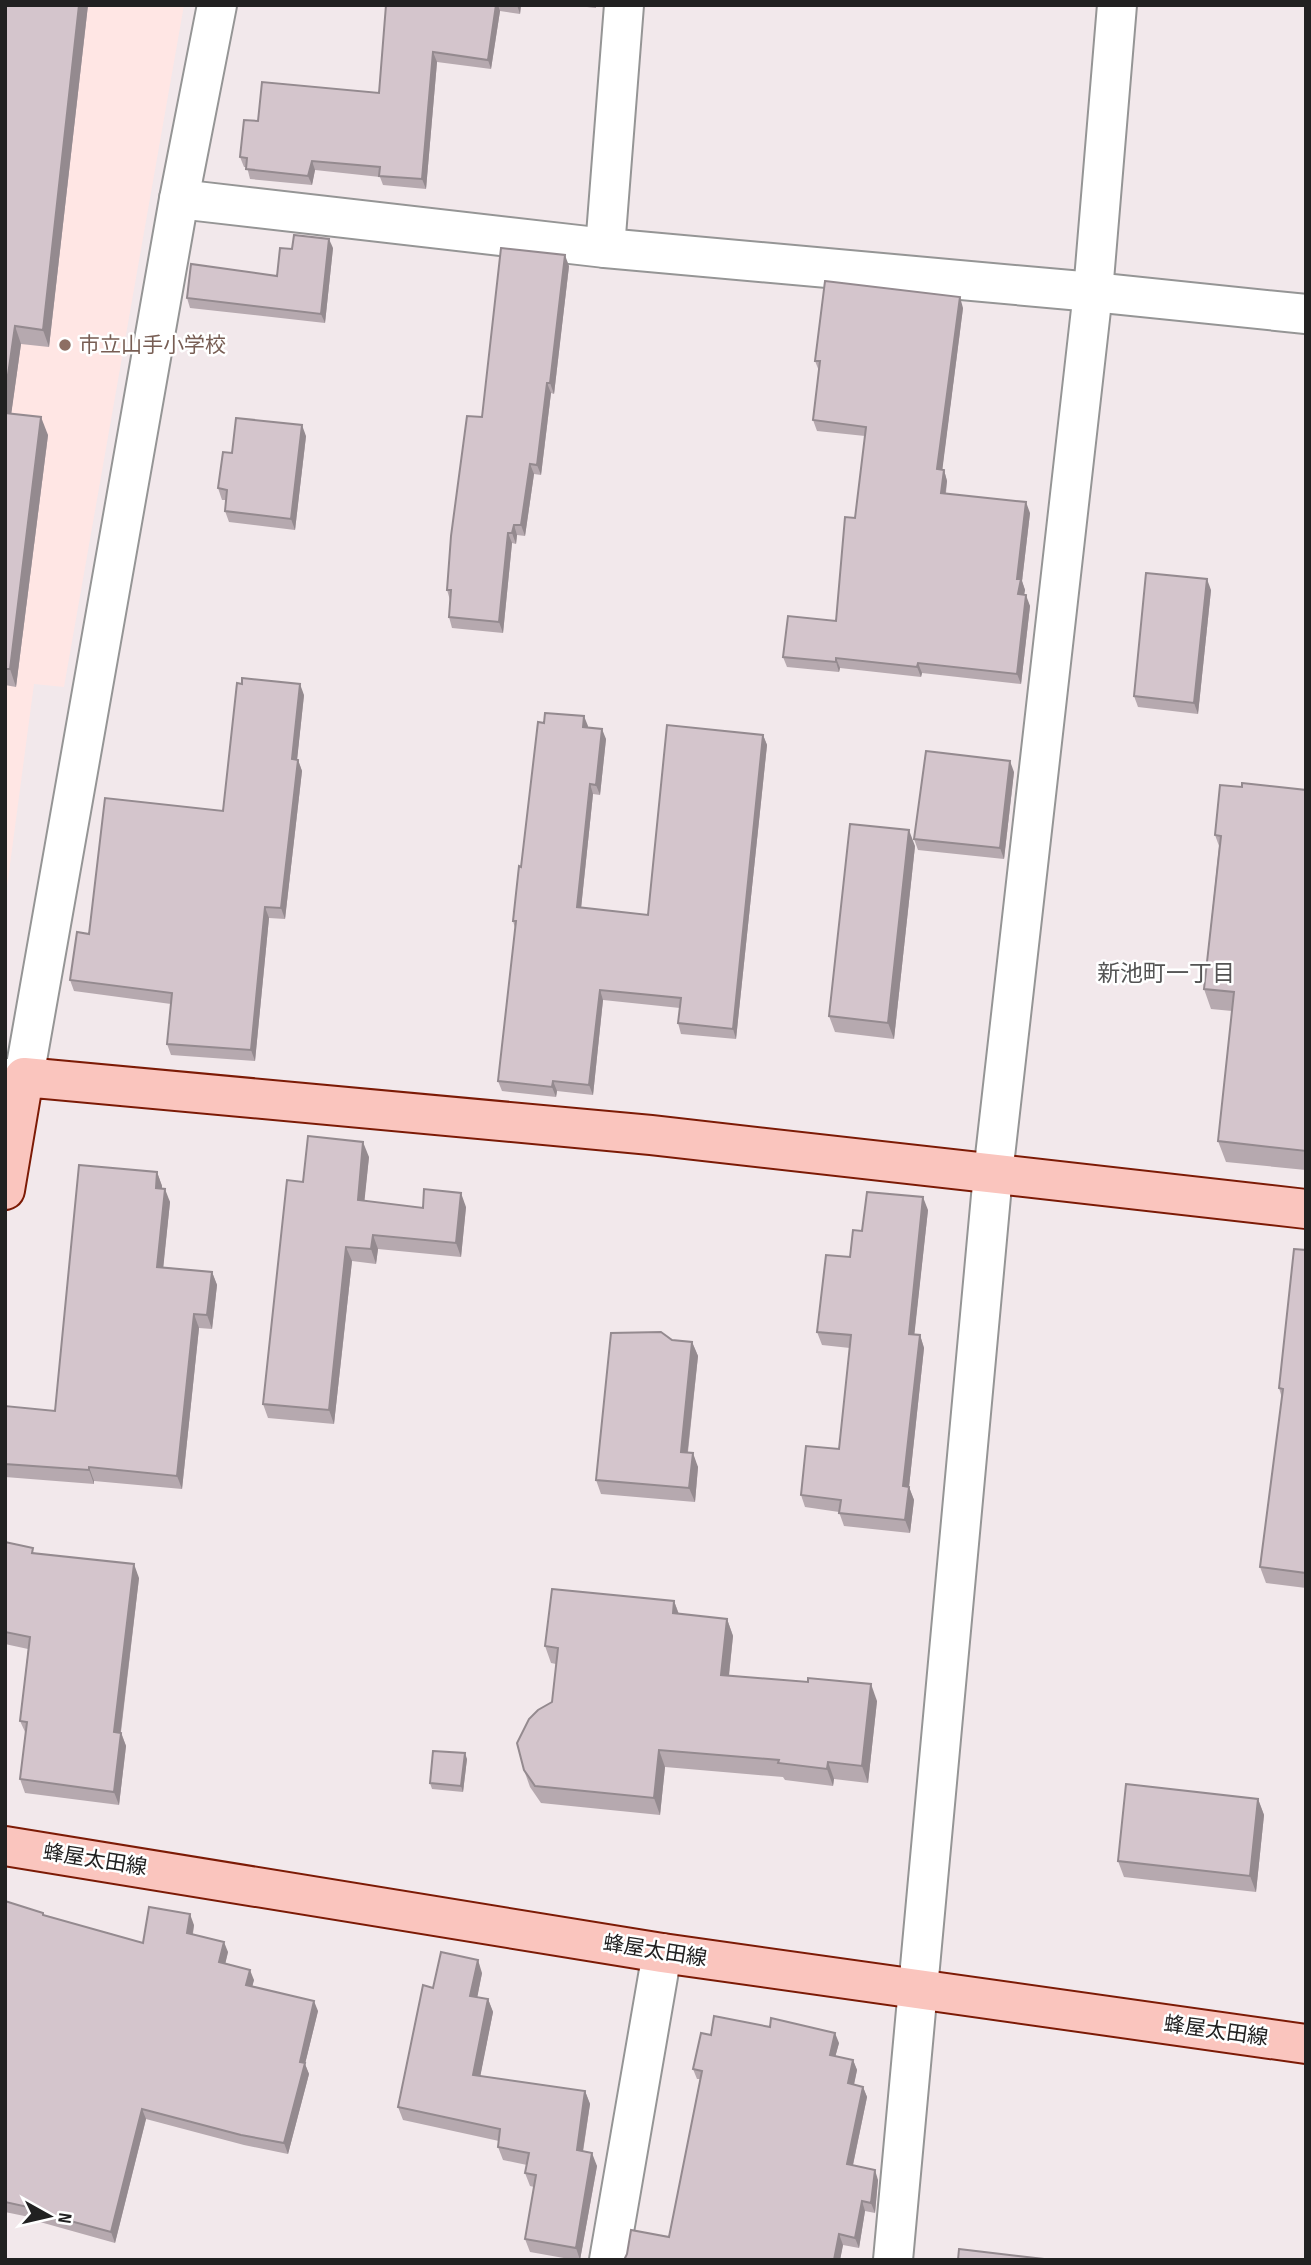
<svg xmlns="http://www.w3.org/2000/svg" width="1311" height="2265" viewBox="0 0 1311 2265" font-family="'Sofia Sans Condensed','Noto Sans JP',sans-serif">
  <rect width="100%" height="100%" fill="#f2e8eb"/>
  <path fill="#ffe6e4" d="M5 5H184L64 687 34 684 5 902Z"/>
  <g fill="none" stroke-linecap="round" stroke-linejoin="round">
    <defs>
      <g id="street">
        <path d="M179 199 605 248 1093 292 1306 314"/>
        <path d="M605 248 624 5"/>
        <path d="M5 1078 24 1077 179 199 217 5"/>
        <path d="M609 2260 662 1953"/>
        <path d="M893 2260 993 1174 1093 292 1117 5"/>
      </g>
      <g id="secondary">
        <path d="M5 1190 24 1077 651 1135 1306 1209"/>
        <path d="M5 1846 662 1953 1306 2044"/>
      </g>
    </defs>
    <use href="#street" stroke="#959595" stroke-width="42"/>
    <use href="#secondary" stroke="#7c1a05" stroke-width="42"/>
    <use href="#street" stroke="#fff" stroke-width="38"/>
    <use href="#secondary" stroke="#fac5be" stroke-width="38"/>
  </g>
  <g fill="#b6a9af">
    <path d="M5 5H88L49 347 21 344 11 414 48 435 16 687 5 685Z"/>
    <path d="M386 5H521L520 14 500 11 491 69 437 62 426 189 383 185 380 177 315 170 312 185 250 179 247 167H244L240 157 258 121 379 93Z"/>
    <path d="M569 5H596V8Z"/>
    <path d="M333 248 325 323 190 308 187 298 277 276 292 249Z"/>
    <path d="M569 266 554 394 551 393 541 475 534 474 525 536 517 535 516 544 512 543 503 633 452 628 449 617 450 600 447 590 482 417Z"/>
    <path d="M963 308 942 470H944L947 481 946 493 1030 513 1022 581 1025 590 1024 595 1030 606 1021 684 922 673 921 677 840 668 839 672 787 667 783 657 836 621 855 518 865 436 817 431 813 420 819 371 815 361Z"/>
    <path d="M306 436 295 530 229 522 225 511 226 500H222L218 488 232 453Z"/>
    <path d="M1211 590 1198 714 1138 707 1134 696Z"/>
    <path d="M304 695 297 759 298 760 302 771 285 919 269 918 255 1061 171 1055 167 1044 171 1004 74 991 70 980 89 934 223 811Z"/>
    <path d="M588 726V728L606 739 600 795 593 794 581 908 648 915 763 735 767 745 736 1039 681 1034 678 1023 680 1008 603 1000 593 1095 557 1091 556 1097 502 1091 498 1081 515 928 513 921 521 867Z"/>
    <path d="M1014 772 1004 859 918 850 914 839Z"/>
    <path d="M1242 787 1306 790V1170L1226 1162 1218 1141 1232 1011 1211 1009 1204 989 1219 846 1215 835Z"/>
    <path d="M915 846 894 1039 835 1032 829 1016Z"/>
    <path d="M369 1157 364 1201 423 1208 466 1207 461 1257 378 1249 376 1264 352 1261 334 1424 268 1418 263 1404 303 1182Z"/>
    <path d="M157 1172 162 1186V1189L170 1202 163 1267 212 1272 217 1285 212 1329 199 1328 182 1489 94 1481V1484L5 1477V1406L55 1411Z"/>
    <path d="M928 1210 914 1335H920L924 1348 909 1487 914 1500 910 1533 844 1526 839 1512 805 1507 801 1495 839 1449 850 1348 822 1345 817 1332 862 1231Z"/>
    <path d="M1306 1250V1588L1266 1583 1260 1567 1282 1398 1279 1388Z"/>
    <path d="M672 1340 692 1342 698 1356 688 1452 698 1467 695 1502 601 1494 596 1480Z"/>
    <path d="M5 1542 35 1553 139 1578 121 1732 126 1746 119 1805 25 1793 20 1779 26 1734 20 1721 28 1649 5 1644Z"/>
    <path d="M674 1601 679 1614 727 1619 733 1636 729 1676 877 1701 868 1783 834 1779 833 1786 785 1780 783 1777 665 1767 660 1815 541 1803 530 1787 524 1770 552 1702 556 1664 551 1663 545 1646Z"/>
    <path d="M467 1759 463 1792 432 1789 430 1783Z"/>
    <path d="M1258 1799 1264 1815 1256 1892 1124 1877 1118 1861Z"/>
    <path d="M5 1901 44 1916 143 1943 194 1925 193 1934 228 1952 225 1964 254 1980 252 1986 318 2011 305 2064 309 2074 288 2154 244 2145 146 2119 115 2243 40 2222 39 2219 5 2212Z"/>
    <path d="M482 1973 477 1997 488 1999 493 2012 480 2076 585 2091 590 2104 583 2152 597 2166 580 2260H575L530 2252 525 2239 534 2187 530 2186 525 2173 527 2165 503 2160 498 2147 499 2141 403 2120 398 2107 433 1988Z"/>
    <path d="M711 2035 839 2043 835 2057 853 2060 857 2070 854 2085 863 2087 867 2097 853 2165 878 2180 875 2213 865 2211 859 2248 843 2245 840 2260H624L669 2237 700 2079H697L693 2069Z"/>
  </g>
  <g fill="#948a8f">
    <path d="M79 5H88L49 347 43 330Z"/>
    <path d="M496 5H498L500 11 491 69 488 60Z"/>
    <path d="M517 5H521L520 14Z"/>
    <path d="M433 52 437 62 426 189 422 179Z"/>
    <path d="M312 161 315 170 312 185 308 176Z"/>
    <path d="M329 239 333 248 325 323 321 314Z"/>
    <path d="M565 255 569 266 554 394 550 383Z"/>
    <path d="M960 297 963 308 941 480 937 469Z"/>
    <path d="M15 326 21 344 9 430 5 419V396Z"/>
    <path d="M547 383 551 393 541 475 537 465Z"/>
    <path d="M41 417 48 435 16 687 10 669Z"/>
    <path d="M302 425 306 436 295 530 291 519Z"/>
    <path d="M530 464 534 474 525 536 521 525Z"/>
    <path d="M944 470 947 481 944 503 941 493Z"/>
    <path d="M1026 502 1030 513 1022 581 1025 590 1022 605 1018 594 1017 579Z"/>
    <path d="M514 525 517 535 516 544 512 533Z"/>
    <path d="M508 533 512 543 503 633 499 622Z"/>
    <path d="M1207 579 1211 590 1198 714 1194 703Z"/>
    <path d="M1026 595 1030 606 1021 684 1017 674Z"/>
    <path d="M836 658 840 668 839 672 836 662Z"/>
    <path d="M918 663 922 673 921 677 917 667Z"/>
    <path d="M300 684 304 695 296 770 292 759Z"/>
    <path d="M584 716 588 726 586 737 583 727Z"/>
    <path d="M602 729 606 739 600 795 596 785Z"/>
    <path d="M763 735 767 745 736 1039 733 1029Z"/>
    <path d="M298 760 302 771 285 919 281 908Z"/>
    <path d="M1010 761 1014 772 1004 859 1000 848Z"/>
    <path d="M590 784 593 794 580 918 577 907Z"/>
    <path d="M909 830 915 846 894 1039 888 1023Z"/>
    <path d="M265 907 269 918 255 1061 251 1050Z"/>
    <path d="M600 990 603 1000 593 1095 589 1085Z"/>
    <path d="M553 1081 557 1091 556 1097 552 1087Z"/>
    <path d="M363 1142 369 1157 363 1215 358 1200Z"/>
    <path d="M157 1172 162 1186 161 1201 156 1188Z"/>
    <path d="M165 1189 170 1202 162 1280 157 1267Z"/>
    <path d="M461 1193 466 1207 461 1257 456 1243Z"/>
    <path d="M923 1197 928 1210 913 1347 909 1334Z"/>
    <path d="M373 1235 378 1249 376 1264 371 1249Z"/>
    <path d="M346 1247 352 1261 334 1424 329 1410Z"/>
    <path d="M212 1272 217 1285 212 1329 207 1315Z"/>
    <path d="M194 1314 199 1328 182 1489 177 1476Z"/>
    <path d="M920 1335 924 1348 909 1487 914 1500 910 1533 905 1520 903 1486Z"/>
    <path d="M692 1342 698 1356 686 1466 681 1452Z"/>
    <path d="M693 1453 698 1467 695 1502 689 1488Z"/>
    <path d="M89 1467 94 1481V1484L89 1470Z"/>
    <path d="M134 1564 139 1578 119 1745 114 1732Z"/>
    <path d="M674 1601 680 1618 673 1613Z"/>
    <path d="M727 1619 733 1636 727 1692 721 1675Z"/>
    <path d="M871 1684 877 1701 868 1783 862 1766Z"/>
    <path d="M121 1733 126 1746 119 1805 114 1792Z"/>
    <path d="M659 1750 665 1767 660 1815 654 1798Z"/>
    <path d="M465 1753 467 1759 463 1792 461 1786Z"/>
    <path d="M828 1762 834 1779 833 1786 827 1769Z"/>
    <path d="M1258 1799 1264 1815 1256 1892 1250 1876Z"/>
    <path d="M190 1914 194 1925 191 1943 187 1933Z"/>
    <path d="M224 1942 228 1952 223 1973 219 1962Z"/>
    <path d="M478 1960 482 1973 475 2009 470 1996Z"/>
    <path d="M250 1970 254 1980 250 1995 246 1985Z"/>
    <path d="M488 1999 493 2012 478 2088 473 2075Z"/>
    <path d="M314 2001 318 2011 305 2064 309 2074 288 2154 284 2143 300 2062Z"/>
    <path d="M835 2033 839 2043 833 2065 830 2055Z"/>
    <path d="M853 2060 857 2070 852 2093 848 2083Z"/>
    <path d="M863 2087 867 2097 851 2174 847 2164Z"/>
    <path d="M585 2091 590 2104 581 2163 577 2150Z"/>
    <path d="M142 2109 146 2119 115 2243 111 2232Z"/>
    <path d="M592 2153 597 2166 580 2260 576 2248Z"/>
    <path d="M875 2170 878 2180 875 2213 871 2203Z"/>
    <path d="M862 2201 865 2211 859 2248 855 2238Z"/>
    <path d="M839 2234 843 2245 840 2260H834Z"/>
  </g>
  <g fill="#d4c5cc" stroke="#948a8f" stroke-width="2">
    <path d="M5 5H79L43 330 15 326 5 396Z"/>
    <path d="M386 5H496L488 60 433 52 422 179 379 176 380 167 312 161 308 176 246 169 247 158 240 157 244 120 258 121 262 82 379 93Z"/>
    <path d="M294 235 329 239 321 314 187 298 191 264 277 276 280 248 292 249Z"/>
    <path d="M501 248 565 255 550 383H547L537 465 530 464 521 525H514L512 533H508L499 622 449 617 451 590H447L451 536 467 416 482 417Z"/>
    <path d="M825 281 960 297 937 469 944 470 941 493 1026 502 1017 579H1021L1018 594 1026 595 1017 674 918 663 917 667 836 658V662L783 657 788 616 836 621 845 517 855 518 866 427 813 420 820 361H815Z"/>
    <path d="M5 413 41 417 10 669H5Z"/>
    <path d="M236 418 302 425 291 519 225 511 227 490 218 488 223 452 232 453Z"/>
    <path d="M1146 573 1207 579 1194 703 1134 696Z"/>
    <path d="M242 678 300 684 292 759 298 760 281 908 265 907 251 1050 167 1044 172 993 70 980 77 932 89 934 105 798 223 811 237 683 242 684Z"/>
    <path d="M545 713 584 716 583 727 602 729 596 785 590 784 577 907 648 915 667 725 763 735 733 1029 678 1023 681 998 600 990 589 1085 553 1081 552 1087 498 1081 516 921H513L519 866 521 867 538 722 544 723Z"/>
    <path d="M926 751 1010 761 1000 848 914 839Z"/>
    <path d="M1242 783 1306 790V1151L1218 1141 1234 992 1204 989 1221 836 1215 835 1220 785 1242 787Z"/>
    <path d="M850 824 909 830 888 1023 829 1016Z"/>
    <path d="M308 1136 363 1142 358 1200 423 1208 424 1189 461 1193 456 1243 373 1235 371 1249 346 1247 329 1410 263 1404 287 1180 303 1182Z"/>
    <path d="M79 1165 157 1172 156 1188 165 1189 157 1267 212 1272 207 1315 194 1314 177 1476 89 1467V1470L5 1464V1406L55 1411Z"/>
    <path d="M867 1192 923 1197 909 1334 920 1335 903 1486 909 1487 905 1520 839 1513 841 1500 801 1495 806 1446 839 1449 851 1335 817 1332 826 1255 850 1257 853 1230 862 1231Z"/>
    <path d="M1294 1249 1306 1250V1573L1260 1567 1283 1389 1279 1388Z"/>
    <path d="M661 1332 672 1340 692 1342 681 1452 693 1453 689 1488 596 1480 611 1333Z"/>
    <path d="M5 1542 33 1548 32 1553 134 1564 114 1732 121 1733 114 1792 20 1779 27 1722 20 1721 30 1637 5 1632Z"/>
    <path d="M552 1589 674 1601 673 1613 727 1619 721 1675 808 1682V1678L871 1684 862 1766 828 1762 827 1769 778 1763 779 1760 659 1750 654 1798 535 1786 524 1770 517 1743 529 1719 538 1710 552 1702 558 1648 545 1646Z"/>
    <path d="M433 1751 465 1753 461 1786 430 1783Z"/>
    <path d="M1126 1784 1258 1799 1250 1876 1118 1861Z"/>
    <path d="M5 1901 43 1913V1915L143 1943 149 1907 190 1914 187 1933 224 1942 219 1962 250 1970 246 1985 314 2001 300 2062 305 2063 284 2143 241 2135 142 2109 111 2232 37 2212V2209L5 2202Z"/>
    <path d="M441 1952 478 1960 470 1996 488 1999 473 2075 585 2091 577 2150 592 2153 576 2248 525 2239 536 2175 525 2173 529 2153 498 2147 500 2129 398 2107 423 1985 433 1988Z"/>
    <path d="M714 2016 770 2027 771 2018 835 2033 830 2055 853 2060 848 2083 863 2087 847 2164 875 2170 871 2203 862 2201 855 2238 839 2234 834 2260H624L627 2254 631 2230 669 2237 702 2071 693 2069 701 2033 711 2035Z"/>
    <path d="M959 2249 1053 2260H958Z"/>
  </g>
  <circle fill="#8d6e63" stroke="#fff" stroke-width="2.5" cx="65" cy="345" r="7"/>
  <g text-anchor="middle" dominant-baseline="central" stroke-width="5" stroke-linejoin="round" paint-order="stroke">
    <g font-size="21" fill="#785e54" stroke="#fff" text-anchor="start">
      <text x="79" y="345">市立山手小学校</text>
    </g>
    <g font-size="21" fill="#212121" stroke="#fff">
      <text transform="translate(95 1860) rotate(9)">蜂屋太田線</text>
      <text transform="translate(655 1951) rotate(9)">蜂屋太田線</text>
      <text transform="translate(1216 2031) rotate(8)">蜂屋太田線</text>
    </g>
    <g font-size="23" fill="#545454" stroke="#fff">
      <text x="1166" y="974">新池町一丁目</text>
    </g>
  </g>
  <rect width="1311" height="2265" fill="none" stroke="#212121" stroke-width="14"/>
  <g transform="translate(49 2216) rotate(98)" stroke="#ffffff" stroke-width="5" paint-order="stroke">
  <path d="M0-5L12 26L0 18L-12 26Z" fill="#212121"/>
  <text y="-10" font-size="19" font-weight="bold" text-anchor="middle" fill="#212121">N</text>
  </g>
</svg>
